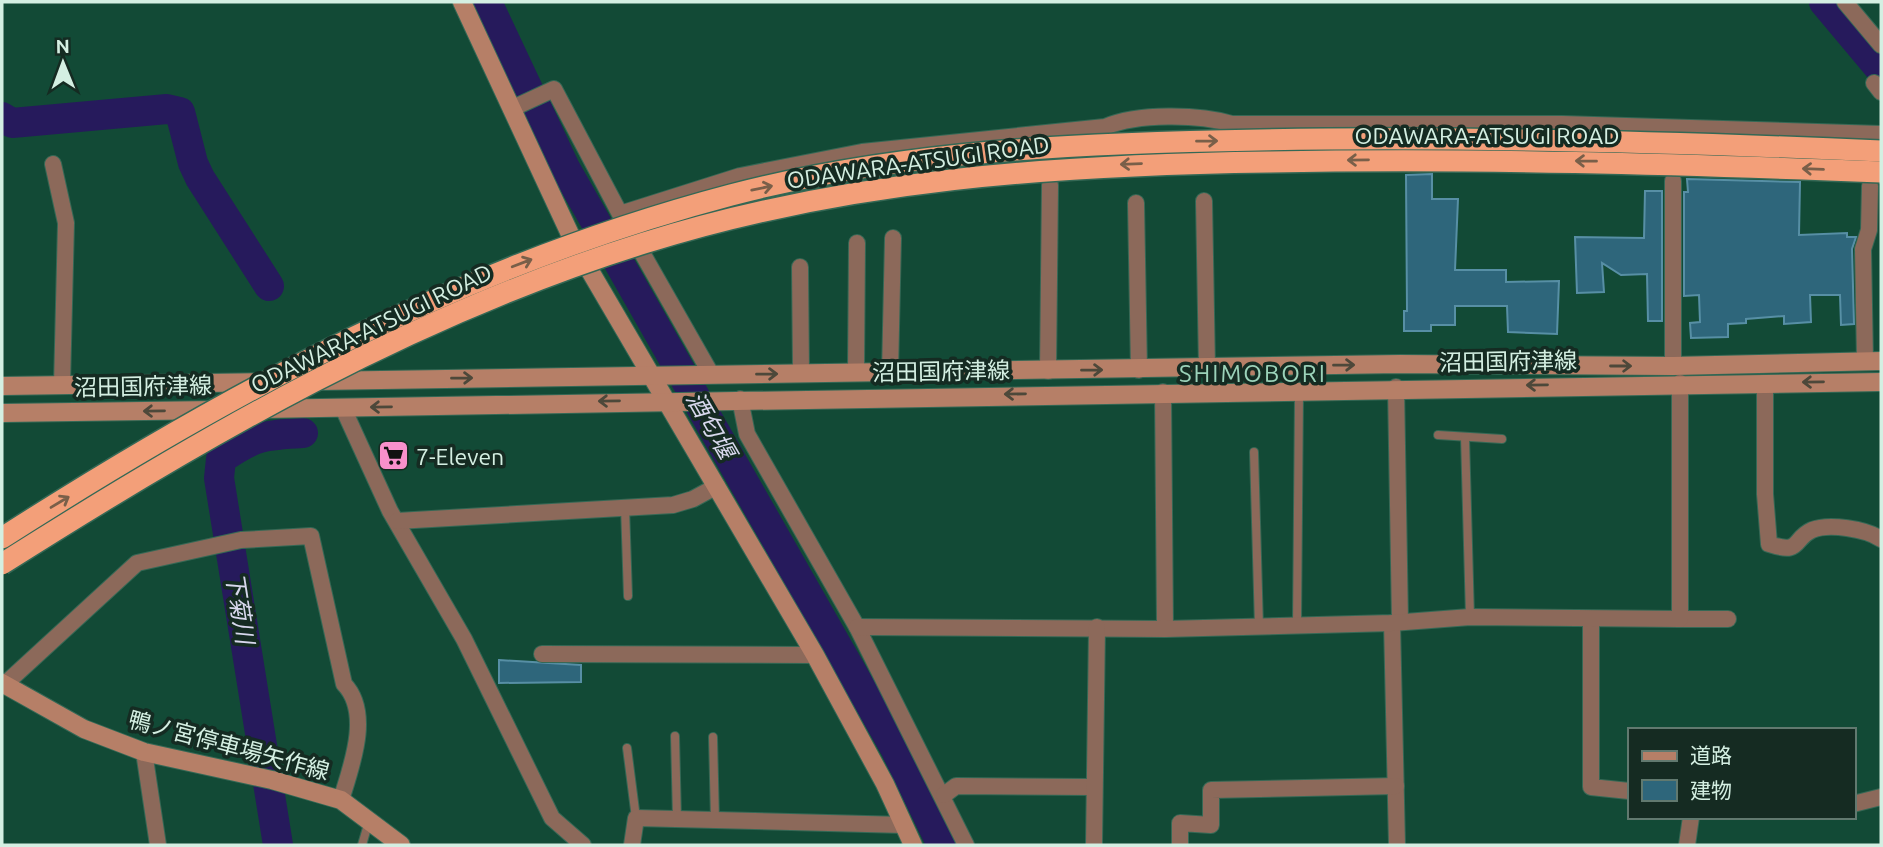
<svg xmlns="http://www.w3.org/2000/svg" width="1883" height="847" viewBox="0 0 1883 847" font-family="Ubuntu,'Noto Sans JP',sans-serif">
  <rect width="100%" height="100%" fill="#124a36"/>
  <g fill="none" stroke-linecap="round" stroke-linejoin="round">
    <g stroke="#261a5c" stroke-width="30">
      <path d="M487 2 565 168 895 748 942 845"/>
      <path d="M1824 2 1881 70"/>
      <path d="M2 117 12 123 167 109 180 112 193 163 200 178 269 286"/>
      <path d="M278 845 219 478 221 459C254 436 263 435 303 433"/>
    </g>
  </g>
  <g fill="#2e667b" stroke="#578fa5" stroke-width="2">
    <path d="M1432 174V199H1458L1455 270H1506V282L1559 281 1557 334 1508 332 1507 306H1455V325H1431V331H1404V311H1407L1406 175Z"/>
    <path d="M1687 179 1800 182 1799 235 1847 233V237H1856L1852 249 1854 324 1841 325 1840 295H1810L1811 322 1784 324V316L1746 319V323L1728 324V337L1691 338 1690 323 1700 322 1699 295 1684 296V192H1688Z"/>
    <path d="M1645 191H1662V321H1648L1647 274 1621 275 1602 263 1604 292 1577 293 1575 237 1644 238Z"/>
    <path d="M499 660 581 665V682L499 683Z"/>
  </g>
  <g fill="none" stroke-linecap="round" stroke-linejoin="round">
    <defs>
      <g id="lane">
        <path d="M1438 435 1502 439"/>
        <path d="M1465 437 1470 617"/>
        <path d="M1254 452 1259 627"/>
        <path d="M625 507 628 596"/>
        <path d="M1297 626 1299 393"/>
        <path d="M675 736 677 819"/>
        <path d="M713 737 715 820"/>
        <path d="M627 748 636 818"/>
        <path d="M362 845 369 821"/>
      </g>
      <g id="street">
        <path d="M1845 2 1881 45"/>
        <path d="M1874 83 1881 92"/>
        <path d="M511 109 554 89 620 214 740 176 862 152 1105 127C1137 113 1199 114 1232 124H1562L1881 134"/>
        <path d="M53 164 66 223 62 385"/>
        <path d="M1673 181V366"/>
        <path d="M1204 201 1207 368"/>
        <path d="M1136 203 1139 370"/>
        <path d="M633 237 711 374"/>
        <path d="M800 267 801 373"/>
        <path d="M1865 361 1863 249 1869 230 1870 186"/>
        <path d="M1048 371 1050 185"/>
        <path d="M856 373 857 243"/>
        <path d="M890 373 893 238"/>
        <path d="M1765 383V494L1769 544C1802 555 1792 539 1812 530 1829 523 1866 529 1881 539"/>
        <path d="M1396 387 1400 622"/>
        <path d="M1163 392 1165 629"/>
        <path d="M740 399 747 434 857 627 966 845"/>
        <path d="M343 408 390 511 464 639 552 818 583 845"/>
        <path d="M397 521 673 505 693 499 717 486"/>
        <path d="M1591 619V787L1629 791"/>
        <path d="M1680 619H1728"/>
        <path d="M1392 623 1397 845"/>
        <path d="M857 627 1165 629 1392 623 1470 617 1680 619V383"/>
        <path d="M542 654 815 655"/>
        <path d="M4 685 137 563 241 540 311 536 344 684C372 713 351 767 341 800"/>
        <path d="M144 752 158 845"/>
        <path d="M944 795 956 786 1093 787"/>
        <path d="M1853 804 1881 797"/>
        <path d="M632 845 636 818 904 825"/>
        <path d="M1094 845 1097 627"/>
        <path d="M1180 845V823L1211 825V790L1396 786"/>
        <path d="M1687 845 1691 817"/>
      </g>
      <g id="secondary">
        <path d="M462 2 576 247 815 655 885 784 913 845"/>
        <path d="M317 381 1400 364 1673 366 1881 361"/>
        <path d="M2 386 268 382"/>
        <path d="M261 409 1881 382"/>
        <path d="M2 413 216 410"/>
        <path d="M2 683 84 729 144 752 272 780 341 800 401 845"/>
      </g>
    </defs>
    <use href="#lane" stroke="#356855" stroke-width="10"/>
    <use href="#street" stroke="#356855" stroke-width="18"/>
    <use href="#secondary" stroke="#356855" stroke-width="20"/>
    <use href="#lane" stroke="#8c695a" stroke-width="8"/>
    <use href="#street" stroke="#8c695a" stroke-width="16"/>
    <use href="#secondary" stroke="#b67f67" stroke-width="18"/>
    <defs>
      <g id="highway-bridge">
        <path d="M2 538C231 391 466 265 731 195 903 150 1083 143 1260 140 1467 136 1674 142 1881 151"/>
        <path d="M2 564C205 435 413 315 644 243 847 179 1058 165 1269 162 1473 158 1677 164 1881 172"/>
      </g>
    </defs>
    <use href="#highway-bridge" stroke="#356855" stroke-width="24" stroke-linecap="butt"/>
    <use href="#highway-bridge" stroke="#f39f79" stroke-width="21"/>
  </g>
  <defs><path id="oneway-shaft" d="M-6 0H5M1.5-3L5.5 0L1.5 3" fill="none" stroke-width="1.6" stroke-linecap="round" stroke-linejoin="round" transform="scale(1.75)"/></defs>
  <g stroke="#795f49">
    <use href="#oneway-shaft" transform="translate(1207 141) rotate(-1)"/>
    <use href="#oneway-shaft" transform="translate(1358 160) rotate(179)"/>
    <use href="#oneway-shaft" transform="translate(1586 161) rotate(-179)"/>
    <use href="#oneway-shaft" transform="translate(1131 164) rotate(178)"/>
    <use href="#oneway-shaft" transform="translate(1813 169) rotate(-178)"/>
    <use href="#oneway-shaft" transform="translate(762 188) rotate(-12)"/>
    <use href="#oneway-shaft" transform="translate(522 263) rotate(-21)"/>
    <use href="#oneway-shaft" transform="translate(60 502) rotate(-31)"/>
  </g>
  <g stroke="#4d483a">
    <use href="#oneway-shaft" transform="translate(1344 365) rotate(-1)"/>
    <use href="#oneway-shaft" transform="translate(1621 366)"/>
    <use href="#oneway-shaft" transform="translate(1092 370) rotate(-1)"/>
    <use href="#oneway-shaft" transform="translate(767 374) rotate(-1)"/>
    <use href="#oneway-shaft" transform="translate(462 378) rotate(-1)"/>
    <use href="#oneway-shaft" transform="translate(1813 382) rotate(179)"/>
    <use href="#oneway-shaft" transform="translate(1537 385) rotate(179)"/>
    <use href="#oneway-shaft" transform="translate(1015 394) rotate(179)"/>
    <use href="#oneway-shaft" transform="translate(609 401) rotate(179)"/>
    <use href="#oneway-shaft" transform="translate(381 407) rotate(179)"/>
    <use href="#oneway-shaft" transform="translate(154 411) rotate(179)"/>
  </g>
  <defs>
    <symbol id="supermarket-square" viewBox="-11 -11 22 22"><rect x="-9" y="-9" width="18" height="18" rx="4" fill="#f890cc" stroke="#152b22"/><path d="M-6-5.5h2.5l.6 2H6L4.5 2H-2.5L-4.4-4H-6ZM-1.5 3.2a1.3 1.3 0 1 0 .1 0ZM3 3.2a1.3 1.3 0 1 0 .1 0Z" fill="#111"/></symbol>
  </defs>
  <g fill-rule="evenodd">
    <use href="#supermarket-square" x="376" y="438" width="35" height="35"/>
  </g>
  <g text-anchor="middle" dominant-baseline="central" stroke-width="7" stroke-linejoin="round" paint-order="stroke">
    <g font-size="23" fill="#d4efe2" stroke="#152b22">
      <text x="1487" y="135">ODAWARA-ATSUGI ROAD</text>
      <text transform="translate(918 162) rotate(-8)">ODAWARA-ATSUGI ROAD</text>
      <text transform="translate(371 328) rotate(-26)">ODAWARA-ATSUGI ROAD</text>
      <text transform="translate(1508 361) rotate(-1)">沼田国府津線</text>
      <text transform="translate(941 371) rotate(-1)">沼田国府津線</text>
      <text transform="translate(143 386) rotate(-1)">沼田国府津線</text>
      <text transform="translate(229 745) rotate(15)">鴨ノ宮停車場矢作線</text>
    </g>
    <g font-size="23" fill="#d4efe2" stroke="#152b22" text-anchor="start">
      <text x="416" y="456">7-Eleven</text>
    </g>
    <g font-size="24" letter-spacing="2" fill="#9bd2b9" stroke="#152b22">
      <text x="1253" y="373">SHIMOBORI</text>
    </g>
    <g font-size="24" font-style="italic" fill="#d8d8ed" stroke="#152b22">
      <text transform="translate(711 425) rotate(60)">酒匂堰</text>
      <text transform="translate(240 608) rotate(81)">下菊川</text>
    </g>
  </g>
  <rect width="1883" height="847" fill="none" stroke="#d4efe2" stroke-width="7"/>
  <rect x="1628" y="728" width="228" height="91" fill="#152b22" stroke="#61796f" stroke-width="2"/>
  <rect x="1642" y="751" width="35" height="10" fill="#b67f67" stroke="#61796f" stroke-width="2"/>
  <text x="1690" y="763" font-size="21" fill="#d4efe2">道路</text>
  <rect x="1642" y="780" width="35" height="21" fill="#2e667b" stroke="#61796f" stroke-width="2"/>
  <text x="1690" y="798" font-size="21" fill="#d4efe2">建物</text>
  <g transform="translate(63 63) rotate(359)" stroke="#152b22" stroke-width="5" paint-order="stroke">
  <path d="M0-5L12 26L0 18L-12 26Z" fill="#d4efe2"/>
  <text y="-10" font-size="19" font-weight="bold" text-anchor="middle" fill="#d4efe2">N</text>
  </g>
</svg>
